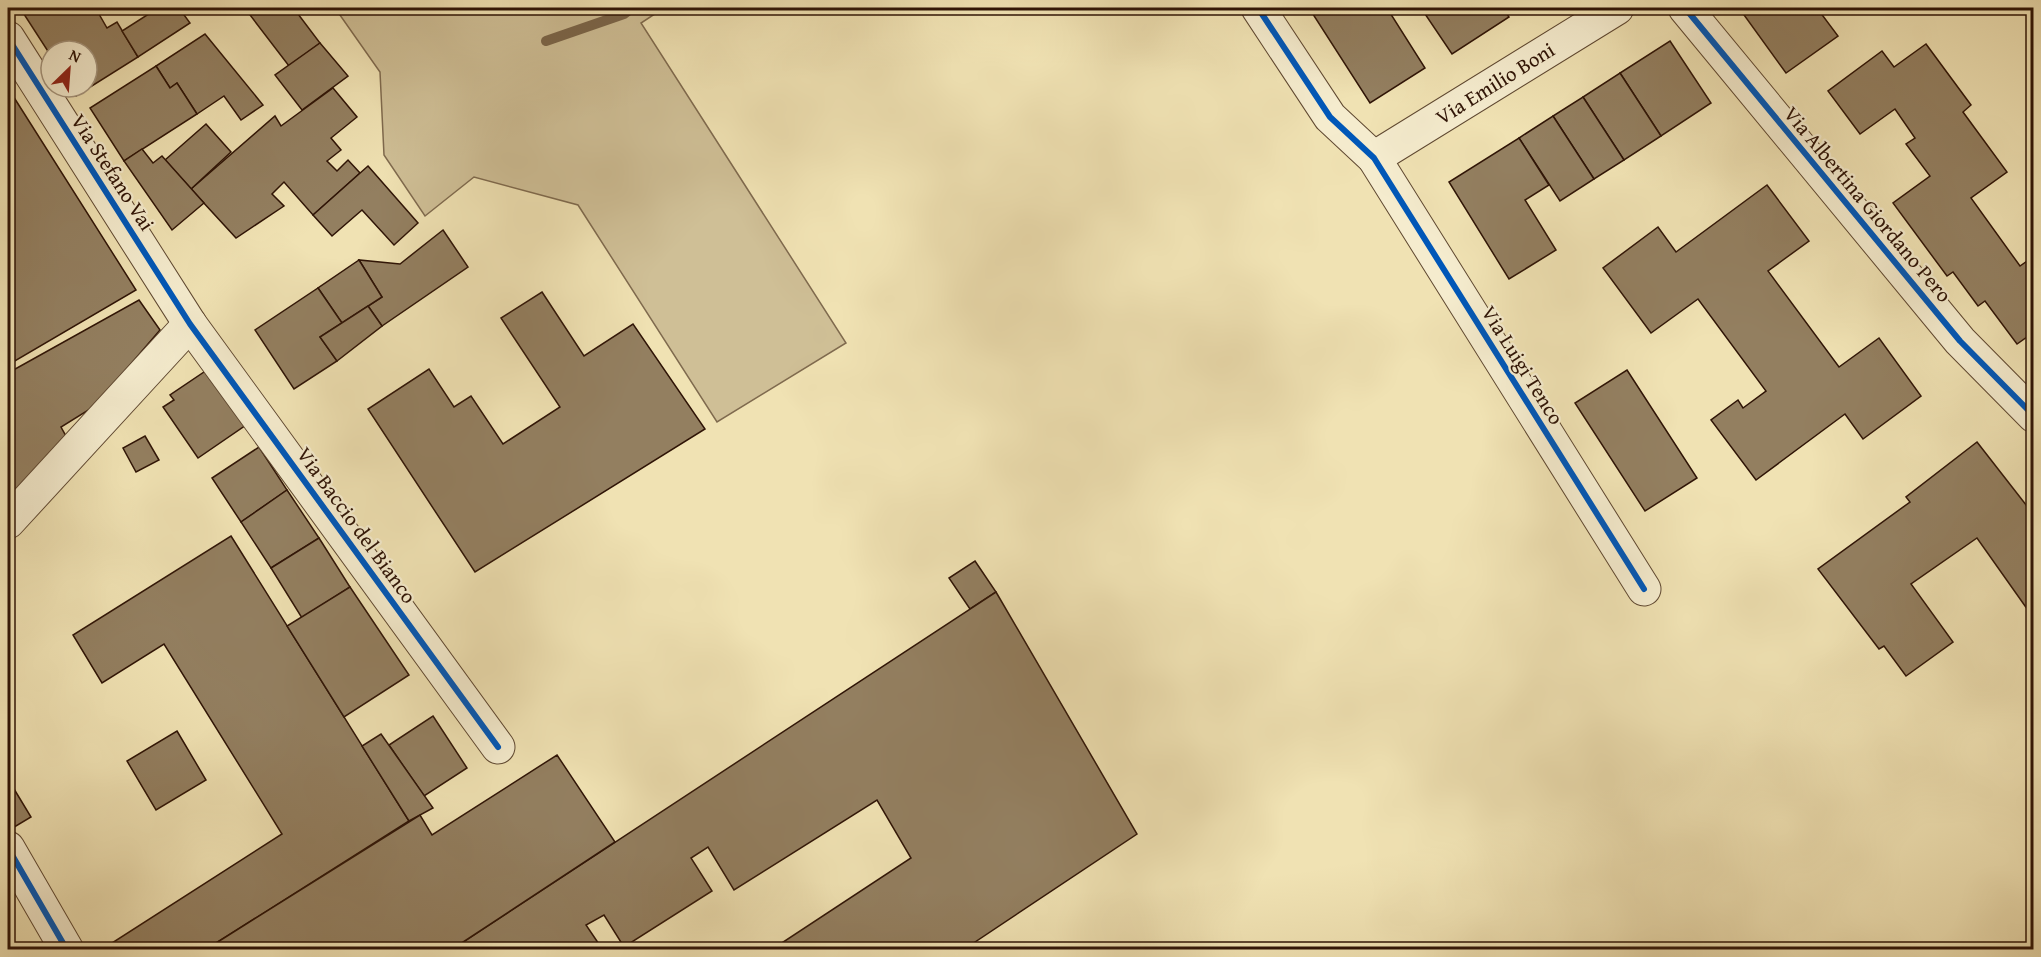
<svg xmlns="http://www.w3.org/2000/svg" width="2041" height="957" viewBox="0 0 2041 957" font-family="'Gentium Book Plus',serif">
  <rect width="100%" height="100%" fill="#f0e2b3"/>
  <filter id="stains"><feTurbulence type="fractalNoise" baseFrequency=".00333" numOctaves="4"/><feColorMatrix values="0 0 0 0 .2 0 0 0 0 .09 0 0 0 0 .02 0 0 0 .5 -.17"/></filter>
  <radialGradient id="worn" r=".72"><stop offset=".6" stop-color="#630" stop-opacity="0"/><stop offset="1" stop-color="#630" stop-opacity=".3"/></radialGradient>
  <path fill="#cfbf96" stroke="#7f6a4e" stroke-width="1.5" d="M335 8H664L641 23 846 343 717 422 578 205 474 177 425 216 384 155 380 72Z"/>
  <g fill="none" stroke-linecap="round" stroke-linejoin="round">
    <path stroke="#7b664a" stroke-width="10" d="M546 41 624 14 632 8"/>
  </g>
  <g fill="#937f60" stroke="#2f1406" stroke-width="1.5">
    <path d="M20 8H109L99 14 107 28 117 22 138 57 76 96 70 87H87V51H51V56Z"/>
    <path d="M158 8H179L190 23 138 57 122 31Z"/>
    <path d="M251 8H299L295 10 320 43 289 66 247 11Z"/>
    <path d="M1309 8H1387L1425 68 1370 103Z"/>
    <path d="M1421 8H1503L1509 17 1452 54Z"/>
    <path d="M1739 8H1817L1838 36 1786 73Z"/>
    <path d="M205 34 263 105 241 120 224 96 197 114 177 83 170 88 156 66Z"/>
    <path d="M1670 41 1711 103 1661 136 1620 73Z"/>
    <path d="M320 43 348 76 302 110 275 75Z"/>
    <path d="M1926 44 1971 105 1963 112 2007 172 1971 198 2020 266 2030 259 2034 264V332L2017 344 1985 301 1978 306 1953 272 1947 276 1893 203 1930 176 1906 144 1915 138 1895 109 1860 134 1828 91 1882 51 1894 67Z"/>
    <path d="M156 66 170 88 177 83 197 114 124 161 90 108Z"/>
    <path d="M1620 73 1661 136 1624 160 1583 97Z"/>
    <path d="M8 88 136 290 8 365Z"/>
    <path d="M333 88 357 117 331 138 341 150 327 161 337 171 348 160 360 173 313 215 284 182 272 194 284 206 236 238 191 189 275 116 281 126Z"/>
    <path d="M1583 97 1624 160 1594 179 1553 116Z"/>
    <path d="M1553 116 1594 179 1560 201 1519 138Z"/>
    <path d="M206 124 231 152 191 189 165 160Z"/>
    <path d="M1519 138 1549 185 1525 200 1556 250 1509 279 1449 182Z"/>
    <path d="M142 149 153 163 162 156 204 203 172 230 124 161Z"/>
    <path d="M368 166 418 223 394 245 362 210 332 236 313 215Z"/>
    <path d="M1767 185 1809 241 1768 271 1839 367 1879 338 1921 396 1863 439 1845 414 1756 480 1711 420 1738 400 1743 408 1766 391 1698 299 1651 333 1603 268 1658 227 1676 252Z"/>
    <path d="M443 230 468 267 382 326 368 306 382 297 359 260 400 264Z"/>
    <path d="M359 260 382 297 342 323 318 288Z"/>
    <path d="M318 288 342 323 320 337 337 361 294 389 255 330Z"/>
    <path d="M542 292 584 356 633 324 705 429 475 572 368 409 429 369 454 407 471 396 503 444 560 407 501 318Z"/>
    <path d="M139 300 160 330 95 406 61 427 67 438 8 503V373Z"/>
    <path d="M368 306 382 326 337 361 320 337Z"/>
    <path d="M207 370 246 425 198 458 163 407 174 400 170 395Z"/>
    <path d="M1627 370 1697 478 1645 511 1575 403Z"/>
    <path d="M145 436 159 460 136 472 123 448Z"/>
    <path d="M1977 442 2030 510 2034 508V611L2030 613 1977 538 1911 584 1953 642 1906 676 1884 646 1879 649 1818 569 1910 502 1906 497Z"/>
    <path d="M259 447 287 490 241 522 212 478Z"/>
    <path d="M287 490 319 538 271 568 241 522Z"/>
    <path d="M231 536 409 821 205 950H101L282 834 164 644 102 683 73 635Z"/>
    <path d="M319 538 350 587 302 618 271 568Z"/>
    <path d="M975 561 996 592 970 609 949 578Z"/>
    <path d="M350 587 409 675 344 717 287 626Z"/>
    <path d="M996 592 1137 834 963 950H771L911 858 877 800 734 890 708 847 691 858 712 891 624 947 604 915 586 925 603 950H451Z"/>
    <path d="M433 716 467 768 424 796 389 745Z"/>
    <path d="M177 731 206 780 156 810 127 761Z"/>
    <path d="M381 734 433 808 409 821 362 746Z"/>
    <path d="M557 755 615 842 451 950H205L420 815 432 835Z"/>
    <path d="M8 779 31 817 11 829 8 824Z"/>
  </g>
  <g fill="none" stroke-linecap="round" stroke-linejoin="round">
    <defs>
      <g id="minor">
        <path d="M1258 8 1330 117 1374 158 1644 589"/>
        <path d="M1685 8 1960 341 2034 416"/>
        <path d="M8 38 190 324 498 747"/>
        <path d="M1374 158 1617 8"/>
        <path d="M8 522 190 324"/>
        <path d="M8 848 67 950"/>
      </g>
    </defs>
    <use href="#minor" stroke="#5f4831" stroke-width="35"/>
    <use href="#minor" stroke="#f5ecce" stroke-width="33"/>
    <defs>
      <g id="cycleway">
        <path d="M1258 8 1330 117 1374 158 1644 589"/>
        <path d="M1685 8 1960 341 2034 416"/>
        <path d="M8 38 190 324 498 747"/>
        <path d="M8 848 67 950"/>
      </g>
    </defs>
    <use href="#cycleway" stroke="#f5ecce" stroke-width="10"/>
    <use href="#cycleway" stroke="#0057b8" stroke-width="6"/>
  </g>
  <g text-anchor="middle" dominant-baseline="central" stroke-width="4.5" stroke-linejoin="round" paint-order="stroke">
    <g font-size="21" fill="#2f1406" stroke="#f5ecce">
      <text transform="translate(1495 83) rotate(-32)">Via Emilio Boni</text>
      <text transform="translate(113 172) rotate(57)">Via Stefano Vai</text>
      <text transform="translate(1868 204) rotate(50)">Via Albertina Giordano Pero</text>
      <text transform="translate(1523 365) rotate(58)">Via Luigi Tenco</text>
      <text transform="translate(357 525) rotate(54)">Via Baccio del Bianco</text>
    </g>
  </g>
  <rect width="2041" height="957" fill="none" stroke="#f0e2b3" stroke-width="30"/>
  <rect x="9" y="9" width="2023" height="939" fill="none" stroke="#2f1406" stroke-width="3"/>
  <rect x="15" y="15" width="2011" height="927" fill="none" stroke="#2f1406" stroke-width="1.5"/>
  <g transform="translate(69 69) rotate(25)"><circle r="28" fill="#f5ecce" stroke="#a6967e" stroke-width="1.5"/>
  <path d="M0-4.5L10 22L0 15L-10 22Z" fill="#8f2418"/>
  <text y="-9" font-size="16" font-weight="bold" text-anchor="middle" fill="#2f1406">N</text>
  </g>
  <rect width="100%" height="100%" filter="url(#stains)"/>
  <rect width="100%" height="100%" fill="url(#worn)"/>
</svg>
